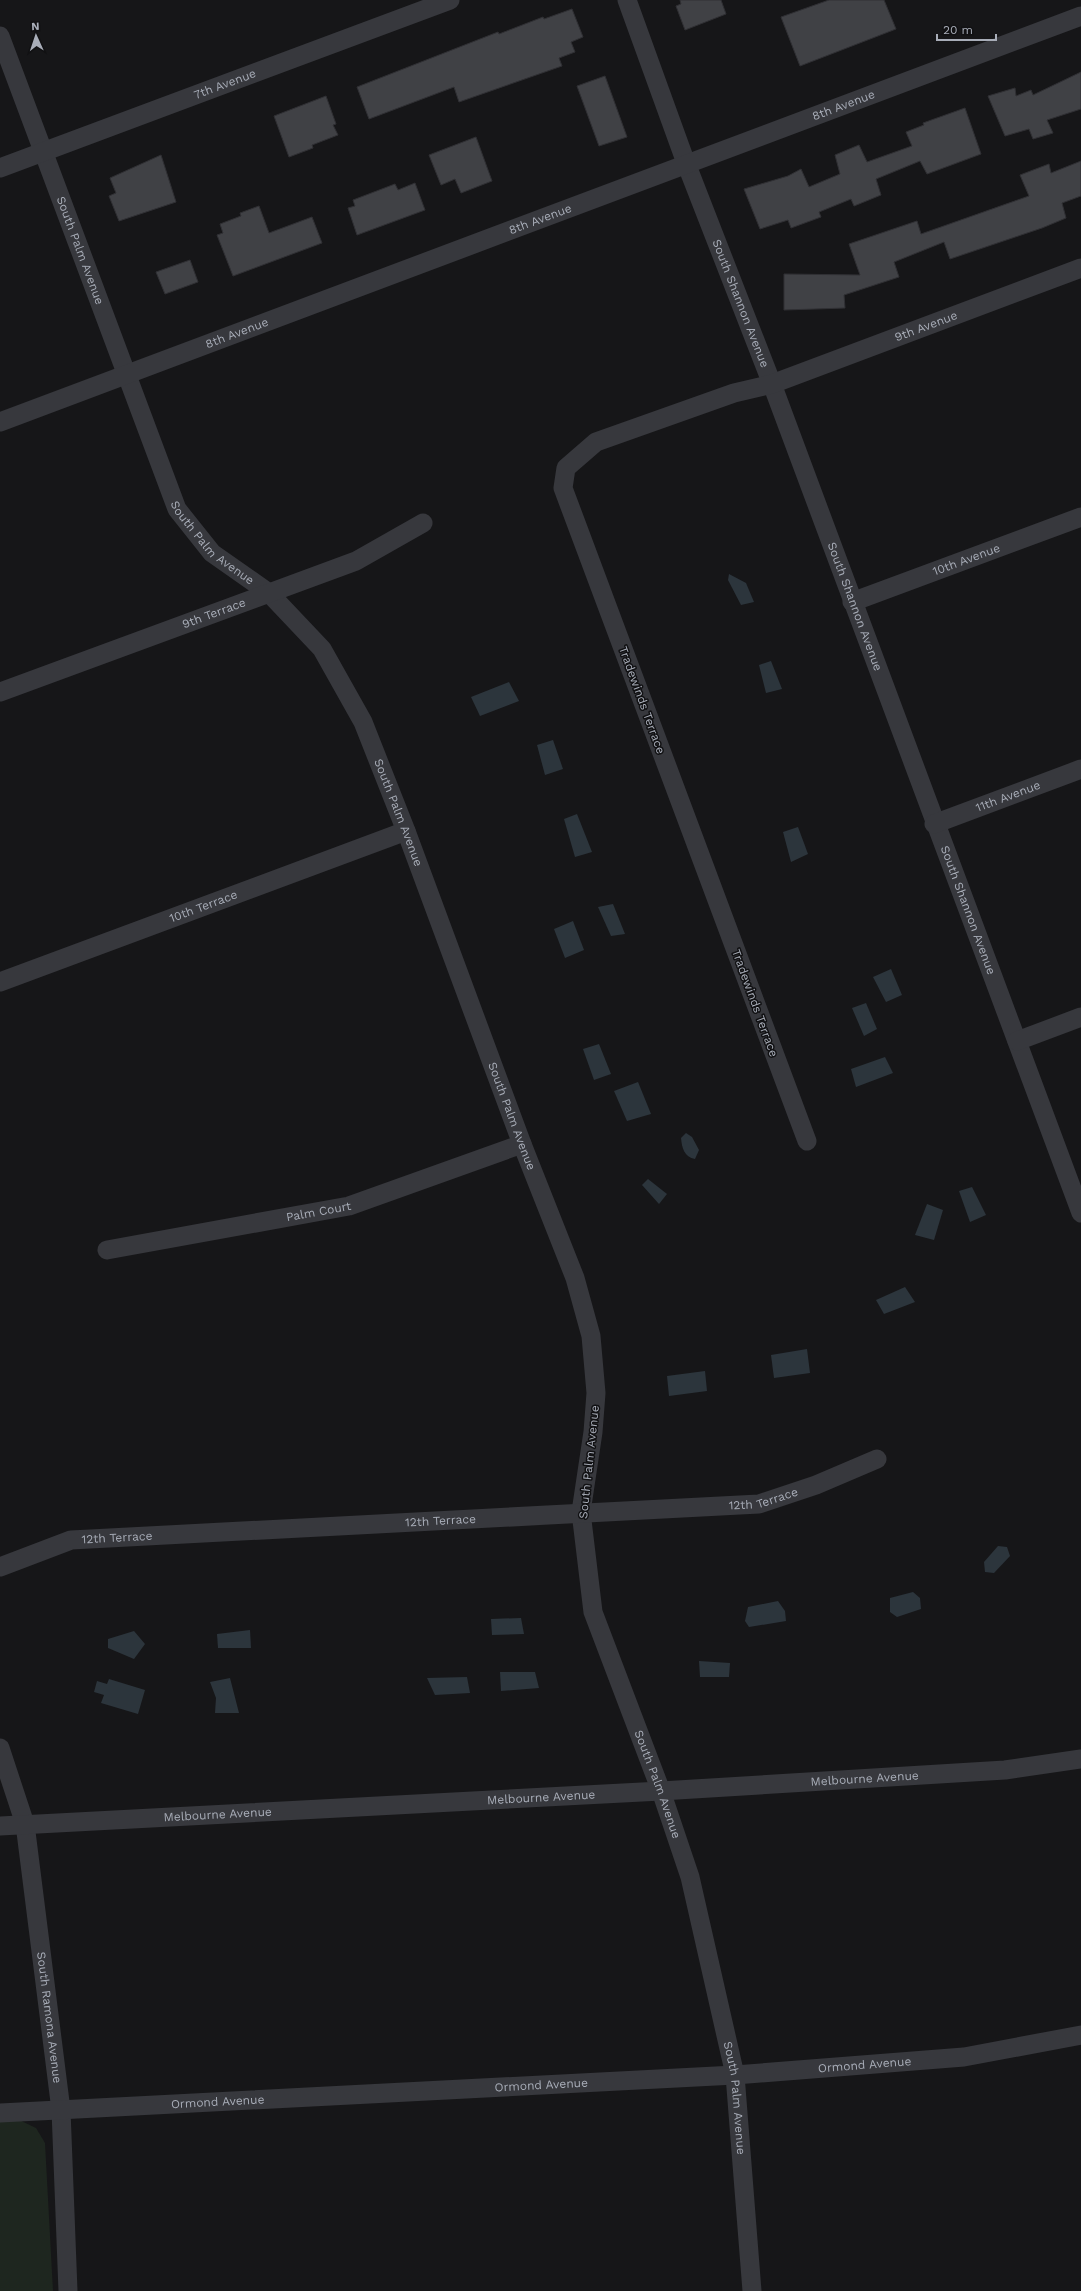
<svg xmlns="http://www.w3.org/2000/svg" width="1081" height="2291" viewBox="0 0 1081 2291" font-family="'Work Sans',sans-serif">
  <rect width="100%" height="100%" fill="#161618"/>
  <path fill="#1e261f" d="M13 2117 36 2128 45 2143 53 2291H0V2118Z"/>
  <g fill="#2c353c">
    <path d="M729 574 746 583 754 602 741 605 728 580Z"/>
    <path d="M771 661 782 689 766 693 759 665Z"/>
    <path d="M509 682 519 701 480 716 471 697Z"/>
    <path d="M553 740 563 769 545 775 537 745Z"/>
    <path d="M577 814 592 852 575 857 564 819Z"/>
    <path d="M798 827 808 854 791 862 783 832Z"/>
    <path d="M613 904 625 934 611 936 598 907Z"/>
    <path d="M573 921 584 950 565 958 554 929Z"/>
    <path d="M891 969 902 995 886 1002 873 977Z"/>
    <path d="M866 1003 877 1029 864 1036 852 1008Z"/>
    <path d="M599 1044 611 1074 594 1080 583 1049Z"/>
    <path d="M885 1057 893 1073 856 1087 851 1069Z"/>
    <path d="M638 1082 651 1114 627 1121 614 1091Z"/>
    <path d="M686 1133 692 1137 699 1150 695 1159C684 1157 682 1148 681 1138Z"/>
    <path d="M648 1179 667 1194 659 1204 642 1185Z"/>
    <path d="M972 1187 986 1215 970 1222 959 1191Z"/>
    <path d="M927 1204 943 1210 934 1240 915 1235Z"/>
    <path d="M905 1287 915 1302 884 1314 876 1300Z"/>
    <path d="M807 1349 810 1373 774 1378 771 1355Z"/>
    <path d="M705 1371 707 1391 669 1396 667 1376Z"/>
    <path d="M998 1546 1007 1547 1010 1556 994 1573 985 1572 984 1562Z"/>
    <path d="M913 1592 920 1598 921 1609 897 1617 890 1612V1598Z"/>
    <path d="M778 1601 785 1611 786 1621 749 1627 745 1621 748 1607Z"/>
    <path d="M521 1618 524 1634 492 1635 491 1619Z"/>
    <path d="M250 1630 251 1648H218L217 1634Z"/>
    <path d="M134 1631 145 1644 134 1659 108 1648V1639Z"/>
    <path d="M699 1661 730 1663 729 1677H700Z"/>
    <path d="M500 1672H535L539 1688 501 1691Z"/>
    <path d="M467 1677 470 1693 435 1695 427 1678Z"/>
    <path d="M230 1678 239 1713H215L216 1698 210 1682Z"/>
    <path d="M109 1679 145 1690 138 1714 101 1703 104 1695 94 1692 97 1681 107 1684Z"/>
  </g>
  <g fill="#404145" stroke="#303034">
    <path d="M680 0H721L726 14 685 30 676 6 681 4Z"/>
    <path d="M829 0H884L896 29 800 66 781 17Z"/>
    <path d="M572 9 583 37 571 42 575 52 559 58 562 66 459 102 454 87 369 119 357 87 498 32 499 34 543 17 544 19Z"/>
    <path d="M1081 72V109L1047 120 1053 133 1033 139 1029 129 1005 136 988 96 1015 88 1016 96 1031 90 1033 95Z"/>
    <path d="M605 76 627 137 599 146 577 86Z"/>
    <path d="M326 96 336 124 333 125 338 135 312 145 313 148 289 157 274 116Z"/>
    <path d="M965 108 981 154 927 174 920 161 876 179 881 195 854 206 851 199 819 212 821 217 791 228 788 220 760 229 744 189 788 176 801 169 809 187 840 174 835 155 859 145 867 162 912 146 906 132 924 125 923 123Z"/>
    <path d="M476 137 492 181 461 193 455 179 441 185 429 155Z"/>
    <path d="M161 155 176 202 119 221 109 196 116 193 110 178Z"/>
    <path d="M1081 161V196L1062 203 1066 218 1042 228 950 259 944 242 894 262 899 277 844 295 845 308 784 310V274L860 275 849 244 917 221 921 234 1029 196 1020 175 1049 164 1051 173Z"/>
    <path d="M415 183 425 210 357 235 348 208 355 206 353 200 395 184 398 190Z"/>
    <path d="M259 206 269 233 312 217 322 243 233 276 217 235 223 233 220 224 241 216 240 213Z"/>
    <path d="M190 260 198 282 165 294 156 272Z"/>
  </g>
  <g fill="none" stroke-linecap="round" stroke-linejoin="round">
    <g stroke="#37383d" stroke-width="19">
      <path id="s1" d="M627 0 686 163 772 384 1081 1213"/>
      <path id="s2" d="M0 36 177 509 212 553 269 593 322 649 363 722 406 831 522 1144 575 1278 591 1336 596 1393 593 1432 581 1512 593 1612 661 1791 690 1877 735 2075 752 2291"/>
      <path id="s3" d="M0 168 450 0"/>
      <path id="s4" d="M0 422 1081 16"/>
      <path id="s5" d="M852 602 1081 517"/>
      <path id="s6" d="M0 692 356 561 423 523"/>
      <path id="s7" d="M934 824 1081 769"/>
      <path id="s8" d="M0 982 406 831"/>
      <path d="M1017 1041 1081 1017"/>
      <path id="s9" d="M807 1141 563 488 566 468 596 442 734 393 772 384 1081 268"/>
      <path id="s10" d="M107 1250 349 1206 522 1144"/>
      <path id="s11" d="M0 1567 71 1540 759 1504 816 1485 877 1459"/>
      <path id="s12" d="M0 1748 25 1824 61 2110 68 2291"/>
      <path id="s13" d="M0 1826 661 1791 1005 1770 1081 1759"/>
      <path id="s14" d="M0 2113 735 2075 964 2057 1081 2035"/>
    </g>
  </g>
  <g text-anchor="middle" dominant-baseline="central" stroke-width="3" stroke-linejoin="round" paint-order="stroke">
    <g font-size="12" fill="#a8adb8" stroke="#111113">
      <text stroke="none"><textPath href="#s3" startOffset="240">7th Avenue</textPath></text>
      <text stroke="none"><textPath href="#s4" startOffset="901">8th Avenue</textPath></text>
      <text stroke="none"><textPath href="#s4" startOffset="577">8th Avenue</textPath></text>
      <text stroke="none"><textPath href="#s2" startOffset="229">South Palm Avenue</textPath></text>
      <text stroke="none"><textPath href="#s1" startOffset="324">South Shannon Avenue</textPath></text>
      <text stroke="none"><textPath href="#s9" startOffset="1107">9th Avenue</textPath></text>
      <text stroke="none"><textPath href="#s4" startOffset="253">8th Avenue</textPath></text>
      <text stroke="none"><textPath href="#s2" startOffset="554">South Palm Avenue</textPath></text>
      <text stroke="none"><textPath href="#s5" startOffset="122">10th Avenue</textPath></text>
      <text stroke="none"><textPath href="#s1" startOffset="648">South Shannon Avenue</textPath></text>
      <text stroke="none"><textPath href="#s6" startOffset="228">9th Terrace</textPath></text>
      <text transform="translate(642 700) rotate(70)">Tradewinds Terrace</text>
      <text stroke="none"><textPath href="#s7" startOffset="79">11th Avenue</textPath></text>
      <text stroke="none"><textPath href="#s2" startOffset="889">South Palm Avenue</textPath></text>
      <text stroke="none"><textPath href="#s8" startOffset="217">10th Terrace</textPath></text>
      <text stroke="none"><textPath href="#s1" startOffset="972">South Shannon Avenue</textPath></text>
      <text transform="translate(755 1003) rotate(70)">Tradewinds Terrace</text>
      <text stroke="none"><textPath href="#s2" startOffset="1213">South Palm Avenue</textPath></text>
      <text stroke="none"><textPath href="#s10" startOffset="215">Palm Court</textPath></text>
      <text transform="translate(589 1462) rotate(-84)">South Palm Avenue</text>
      <text stroke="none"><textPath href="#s11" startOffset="770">12th Terrace</textPath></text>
      <text stroke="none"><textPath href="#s11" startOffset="446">12th Terrace</textPath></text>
      <text stroke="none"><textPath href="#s11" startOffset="122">12th Terrace</textPath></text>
      <text stroke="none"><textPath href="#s13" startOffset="866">Melbourne Avenue</textPath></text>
      <text stroke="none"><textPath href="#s2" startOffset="1909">South Palm Avenue</textPath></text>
      <text stroke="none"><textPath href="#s13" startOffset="542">Melbourne Avenue</textPath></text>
      <text stroke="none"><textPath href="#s13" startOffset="218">Melbourne Avenue</textPath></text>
      <text stroke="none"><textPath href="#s12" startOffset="275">South Ramona Avenue</textPath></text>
      <text stroke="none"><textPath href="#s14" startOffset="866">Ormond Avenue</textPath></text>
      <text stroke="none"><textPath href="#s14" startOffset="542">Ormond Avenue</textPath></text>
      <text stroke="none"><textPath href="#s2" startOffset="2233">South Palm Avenue</textPath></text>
      <text stroke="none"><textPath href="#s14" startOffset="218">Ormond Avenue</textPath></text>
    </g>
  </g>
  <g transform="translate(36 36) rotate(357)" stroke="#111113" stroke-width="3" paint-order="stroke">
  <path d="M0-3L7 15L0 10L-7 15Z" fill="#a8adb8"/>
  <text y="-6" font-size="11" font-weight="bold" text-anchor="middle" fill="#a8adb8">N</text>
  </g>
  <path d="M937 34v6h59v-6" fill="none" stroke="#a8adb8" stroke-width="2"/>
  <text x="943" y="34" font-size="12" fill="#a8adb8" stroke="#111113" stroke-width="3" paint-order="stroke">20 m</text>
</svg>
